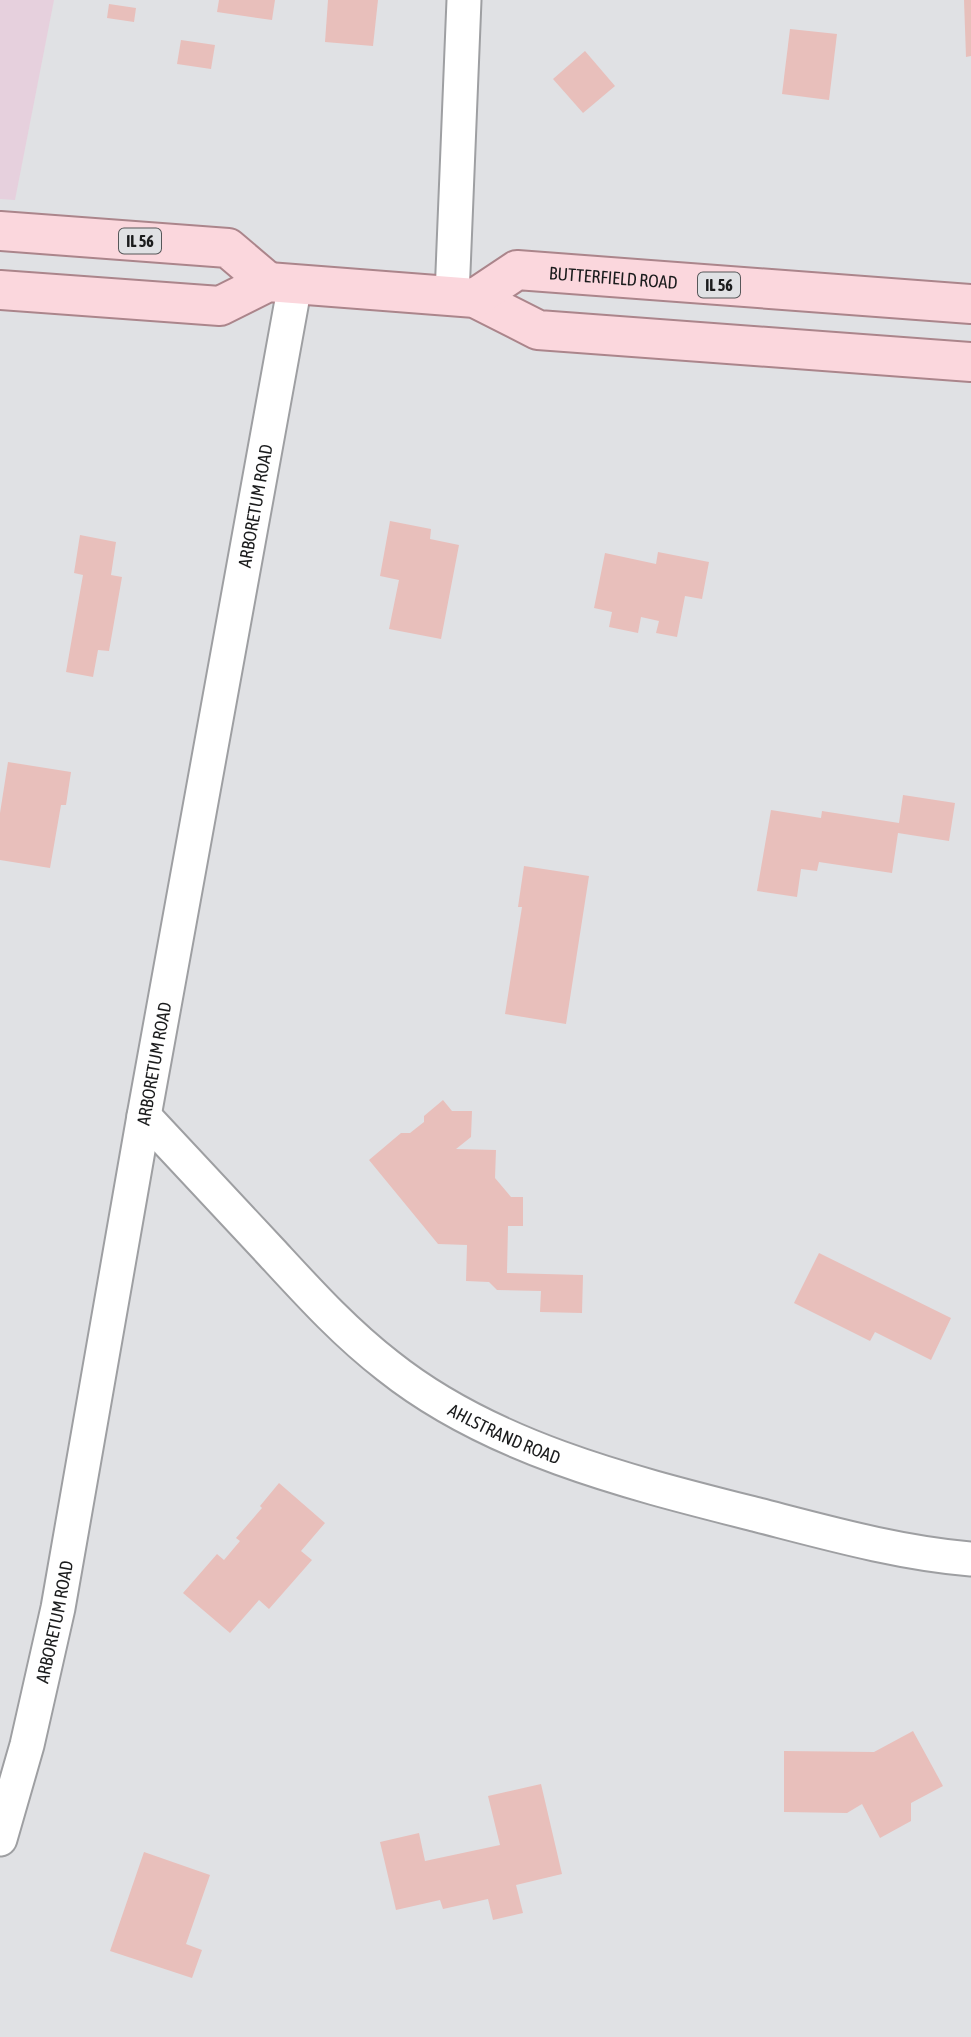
<svg xmlns="http://www.w3.org/2000/svg" width="971" height="2037" viewBox="0 0 971 2037" font-family="'Asap Condensed',sans-serif">
  <rect width="100%" height="100%" fill="#e0e1e4"/>
  <path fill="#e6d0dd" d="M0 0H54L15 200 0 199Z"/>
  <g fill="#e8bfbb">
    <path d="M219 0H275L272 20 217 12Z"/>
    <path d="M328 0H378L373 46 325 42Z"/>
    <path d="M964 0H971V56L966 57Z"/>
    <path d="M109 4 136 8 134 22 107 18Z"/>
    <path d="M790 29 837 34 829 100 782 94Z"/>
    <path d="M181 40 215 45 211 69 177 64Z"/>
    <path d="M585 51 615 86 583 113 553 79Z"/>
    <path d="M390 521 431 529 430 539 459 545 441 639 389 629 399 580 380 576Z"/>
    <path d="M80 535 116 542 111 575 122 577 109 651 98 650 93 677 66 672 83 575 74 573Z"/>
    <path d="M658 552 709 562 702 599 685 596 677 637 656 633 659 621 641 617 638 633 609 627 612 612 594 608 605 553 656 564Z"/>
    <path d="M8 762 71 772 66 805H61L50 868 0 860V813Z"/>
    <path d="M903 795 955 803 949 841 898 833 892 873 819 862 817 871 801 869 797 897 757 891 771 810 821 818 822 811 899 823Z"/>
    <path d="M524 866 589 876 566 1024 505 1014 522 907H518Z"/>
    <path d="M443 1100 452 1111H472L471 1137 456 1149 496 1150 495 1178 511 1197H523V1226H508L507 1273 583 1275 582 1313 540 1312 541 1291 497 1290 489 1282 466 1281 467 1245 438 1244 369 1160 401 1133H410L424 1122V1116Z"/>
    <path d="M819 1253 951 1318 931 1360 875 1332 870 1341 794 1303Z"/>
    <path d="M279 1483 325 1523 301 1551 312 1560 269 1609 259 1600 230 1633 183 1593 217 1554 224 1560 240 1541 236 1538 262 1508 260 1506Z"/>
    <path d="M913 1731 943 1786 911 1803V1821L880 1838 862 1804 847 1813 784 1812V1751L874 1752Z"/>
    <path d="M541 1784 562 1874 516 1885 523 1913 493 1920 488 1899 443 1909 440 1900 396 1910 380 1842 419 1833 425 1861 500 1845 488 1796Z"/>
    <path d="M144 1852 210 1875 186 1944 202 1950 192 1978 110 1951Z"/>
  </g>
  <g fill="none" stroke-linecap="round" stroke-linejoin="round">
    <defs>
      <g id="minor">
        <path d="M452 296 464 0"/>
        <path id="s1" d="M144 1116C186 1161 228 1206 271 1252 308 1292 344 1332 388 1366 492 1449 632 1483 758 1515 828 1533 899 1553 971 1559"/>
        <path id="s2" d="M0 1839 27 1745 58 1608 144 1116 295 284"/>
      </g>
      <g id="primary">
        <path d="M0 231 228 248 268 282"/>
        <path d="M0 290 220 306 268 282 475 298 538 330 971 362"/>
        <path id="s3" d="M475 298 517 270 971 304"/>
      </g>
    </defs>
    <use href="#minor" stroke="#9e9fa2" stroke-width="37"/>
    <use href="#primary" stroke="#ab858b" stroke-width="42"/>
    <use href="#minor" stroke="#fff" stroke-width="33"/>
    <use href="#primary" stroke="#fbd7dd" stroke-width="38"/>
  </g>
  <g text-anchor="middle" dominant-baseline="central" stroke-width="5" stroke-linejoin="round" paint-order="stroke">
    <g fill="#e0e1e4" stroke="#565759" stroke-width="2">
      <rect x="119" y="228.5" width="42" height="25" rx="5"/>
      <rect x="698" y="272.5" width="42" height="25" rx="5"/>
    </g>
    <g font-size="16" font-weight="bold" fill="#1b1c1d">
      <text x="140" y="241">IL 56</text>
      <text x="719" y="285">IL 56</text>
    </g>
    <g font-size="18" fill="#1b1c1d" stroke="#e0e1e4">
      <text stroke="none"><textPath href="#s3" startOffset="147">BUTTERFIELD ROAD</textPath></text>
      <text stroke="none"><textPath href="#s2" startOffset="1358">ARBORETUM ROAD</textPath></text>
      <text stroke="none"><textPath href="#s2" startOffset="791">ARBORETUM ROAD</textPath></text>
      <text stroke="none"><textPath href="#s1" startOffset="485">AHLSTRAND ROAD</textPath></text>
      <text stroke="none"><textPath href="#s2" startOffset="224">ARBORETUM ROAD</textPath></text>
    </g>
  </g>
</svg>
